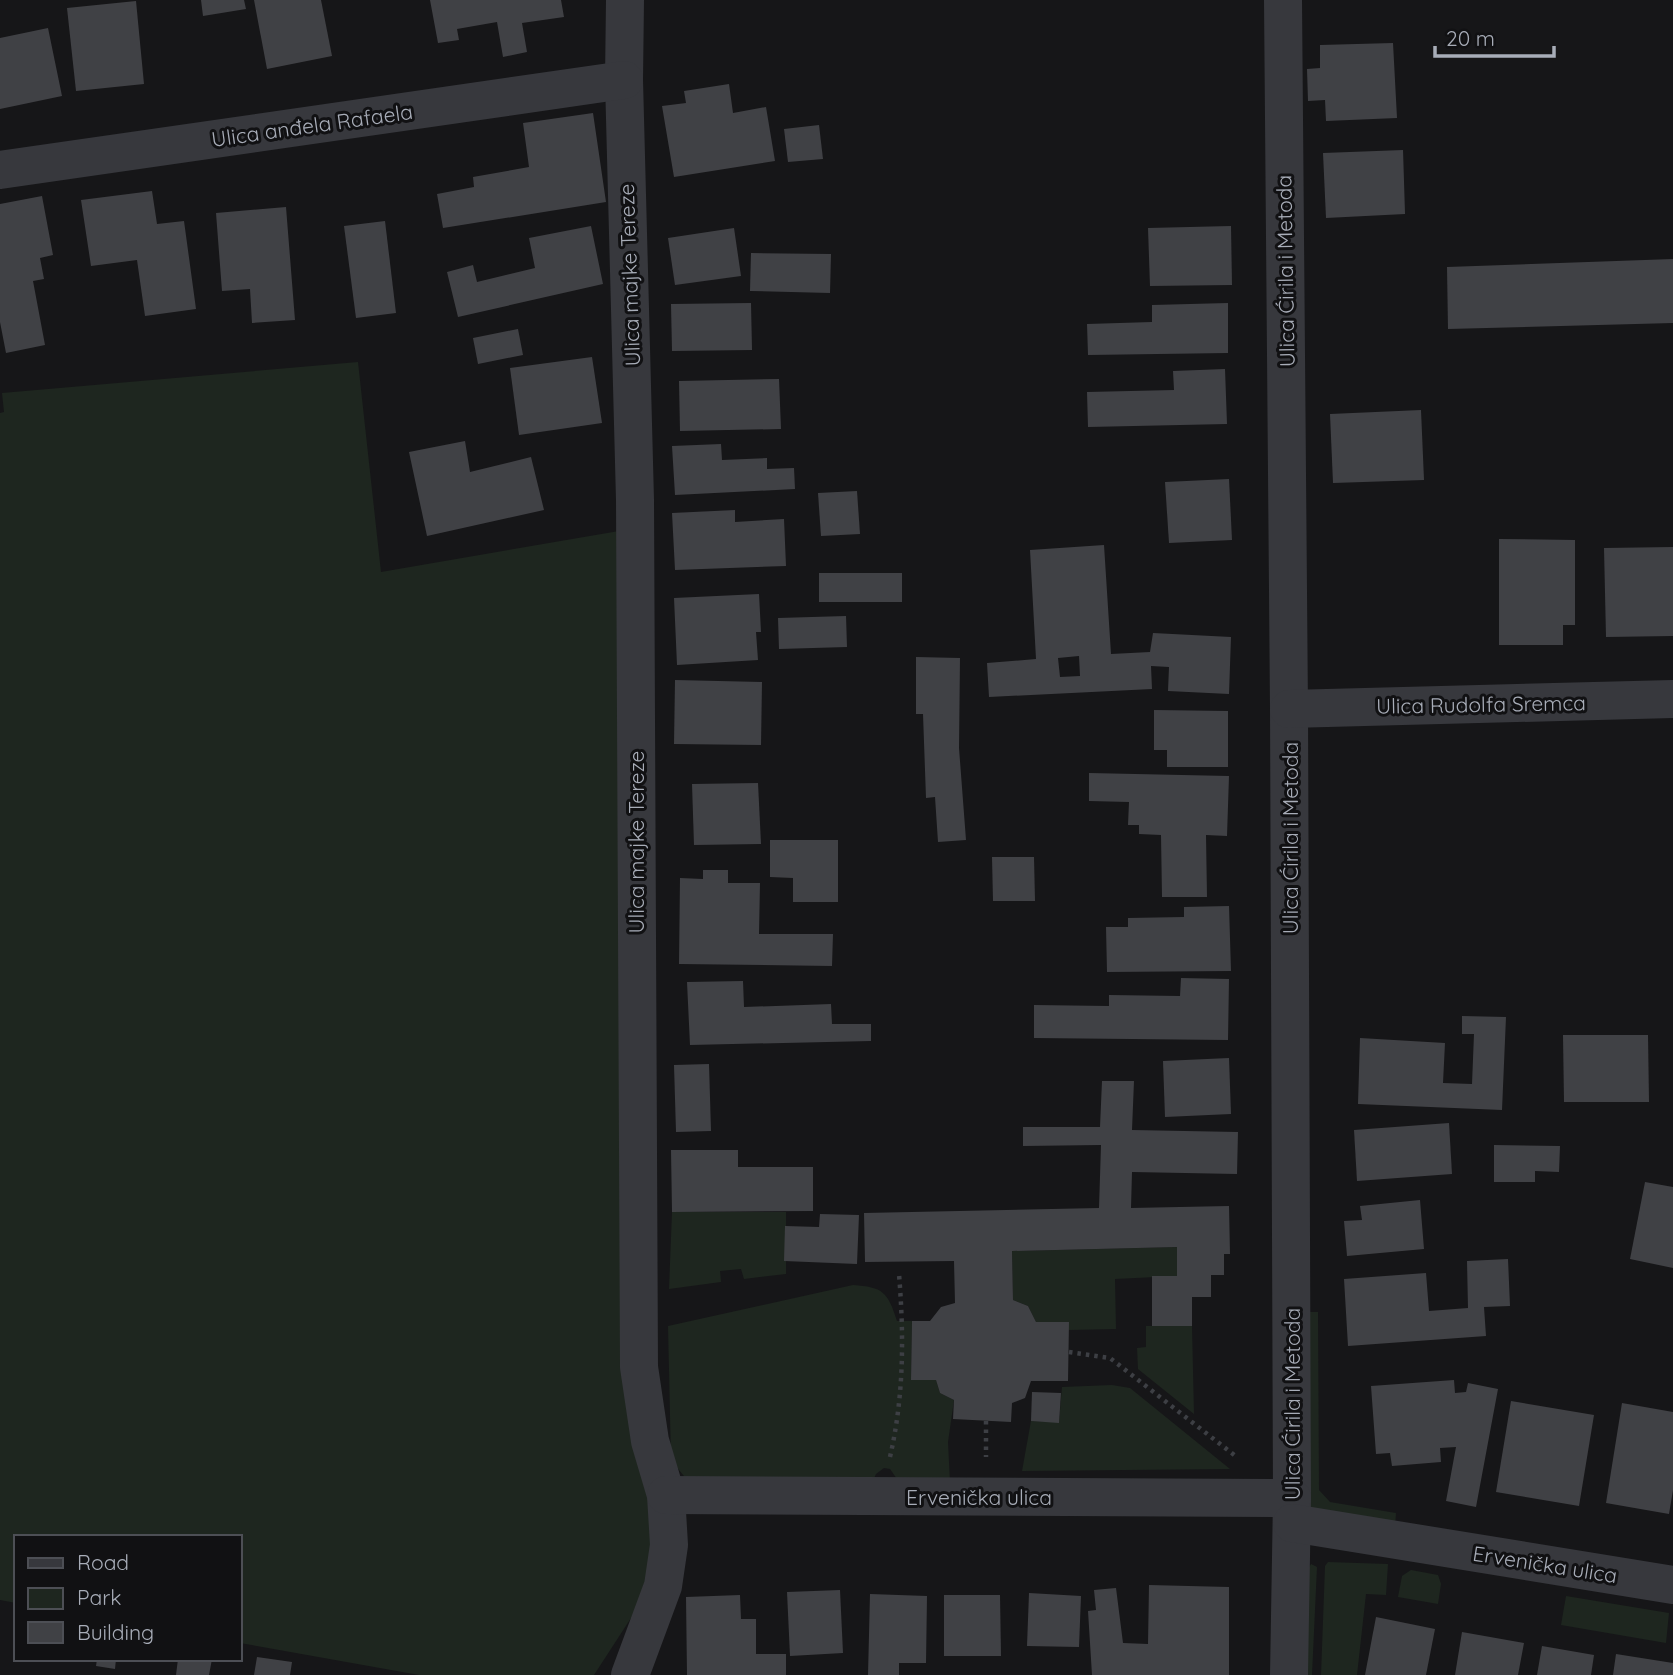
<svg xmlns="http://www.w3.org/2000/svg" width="1673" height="1675" viewBox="0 0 1673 1675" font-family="Quicksand,sans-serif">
  <rect width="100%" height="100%" fill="#161618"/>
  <g fill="#1e261f">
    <path d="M358 362 381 572 619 531 654 1516 644 1598 594 1675H419L240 1643V1537H16V1603L0 1600V413L4 412 2 393Z"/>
    <path d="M672 1212H786V1274L744 1279 741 1269 720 1271 721 1282 669 1289Z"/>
    <path d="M1177 1247V1276L1115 1279 1116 1329 1069 1330 1036 1322 1028 1306 1013 1300 1012 1251Z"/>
    <path d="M853 1285C883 1287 888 1292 897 1321H912L911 1380H936L940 1393 954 1400 948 1442 950 1482 897 1479 890 1469 884 1468 876 1474 872 1483 688 1481 671 1460 668 1326Z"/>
    <path d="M1301 1312H1318L1319 1490 1330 1502 1396 1513 1395 1527 1309 1509Z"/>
    <path d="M1146 1326H1192L1194 1414 1138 1369 1137 1348 1146 1347Z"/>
    <path d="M1112 1385 1130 1388 1230 1469 1022 1471 1031 1421 1059 1422 1062 1387Z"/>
    <path d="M1328 1562 1388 1564 1386 1595 1366 1594 1357 1675H1321L1325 1566Z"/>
    <path d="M1311 1564 1317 1567 1312 1675H1299L1303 1578Z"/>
    <path d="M1411 1570 1438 1575 1441 1584 1438 1604 1398 1597 1402 1576Z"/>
    <path d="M1566 1596 1669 1613 1666 1643 1561 1625Z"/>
  </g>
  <g fill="#404145" fill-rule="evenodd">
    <path d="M201 0H244L246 9 203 16Z"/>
    <path d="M254 0H321L332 56 267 69Z"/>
    <path d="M430 0H561L564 17 522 23 527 52 503 57 497 22 457 29 459 40 438 43Z"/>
    <path d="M136 1 144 84 76 91 67 8Z"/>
    <path d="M48 28 62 96 0 109V38Z"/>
    <path d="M1393 43 1397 118 1326 121 1325 100 1308 101 1307 69 1320 68V45Z"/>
    <path d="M729 84 733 113 766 107 775 161 674 177 662 106 686 103 684 91Z"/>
    <path d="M593 113 606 202 443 228 437 194 474 187 473 177 529 167 523 123Z"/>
    <path d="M819 125 823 159 788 162 784 129Z"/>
    <path d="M1403 150 1405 214 1326 218 1323 153Z"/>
    <path d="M152 191 157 224 184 221 196 309 145 316 137 260 91 266 81 200Z"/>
    <path d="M42 196 53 255 40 258 44 279 33 281 45 345 6 353 0 322V204Z"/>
    <path d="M286 207 295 320 252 323 250 289 222 291 216 213Z"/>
    <path d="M385 221 396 313 356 318 344 226Z"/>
    <path d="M591 226 603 284 458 317 447 272 473 265 477 282 535 268 529 238Z"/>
    <path d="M1231 226 1232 285 1150 286 1148 228Z"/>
    <path d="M734 228 741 276 675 285 668 238Z"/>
    <path d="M751 253 831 254 830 293 750 291Z"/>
    <path d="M1673 259V323L1448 329 1447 267Z"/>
    <path d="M751 303 752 350 672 351 671 304Z"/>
    <path d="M1228 303V353L1088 355 1087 324 1152 322V305Z"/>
    <path d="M518 329 523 355 478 364 473 338Z"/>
    <path d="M592 357 602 423 519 435 510 368Z"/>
    <path d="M1225 369 1227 424 1088 427 1087 392 1174 390 1173 371Z"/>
    <path d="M779 379 781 429 680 431 679 381Z"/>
    <path d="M1421 410 1424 480 1333 483 1330 414Z"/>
    <path d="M465 441 470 472 531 457 544 510 427 536 409 452Z"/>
    <path d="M721 444 722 460 767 458V469L794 468 795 489 675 495 672 446Z"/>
    <path d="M1229 479 1232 540 1169 543 1165 482Z"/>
    <path d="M857 491 860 534 821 536 818 493Z"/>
    <path d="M735 510V522L784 519 786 566 675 570 672 513Z"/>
    <path d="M1499 539 1575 540V625H1563V645H1499Z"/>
    <path d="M1104 545 1111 654 1150 652 1153 633 1231 637 1229 694 1168 691 1169 667 1151 666 1152 689 989 697 987 663 1036 659 1030 550ZM1079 656 1080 676 1060 677 1058 658Z"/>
    <path d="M1673 547V636L1606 637 1604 548Z"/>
    <rect x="819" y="573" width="83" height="29"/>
    <path d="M759 594 761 632H756L758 660 677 665 674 598Z"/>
    <path d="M846 616 847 647 779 649 778 618Z"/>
    <path d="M916 657 960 658 959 748 966 840 938 842 935 797 926 798 923 714H916Z"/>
    <path d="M675 680 762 682 761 745 674 744Z"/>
    <path d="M1154 710 1228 711V767H1167V750H1154Z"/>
    <path d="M1089 773 1229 776 1227 836 1206 835 1207 897H1162L1161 835 1139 834V825H1128L1129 802 1089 801Z"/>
    <path d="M758 783 761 844 694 845 692 784Z"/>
    <path d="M770 840H838V902H793V878L770 877Z"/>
    <path d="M992 857H1034L1035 901H993Z"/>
    <path d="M703 870H728V883H760L759 934H833L832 966 679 964 680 878 703 879Z"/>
    <path d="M1229 906 1231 971 1107 972 1106 927H1128V918L1184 917V907Z"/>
    <path d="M1181 978 1229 979 1228 1040 1034 1038V1005L1109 1006V995L1180 996Z"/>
    <path d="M743 981 744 1007 831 1004 832 1024H871V1041L690 1045 687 982Z"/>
    <path d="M1462 1016 1506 1017 1502 1110 1358 1104 1360 1038 1445 1043 1443 1083 1472 1084 1474 1034H1462Z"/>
    <path d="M1563 1035H1648L1649 1102H1564Z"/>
    <path d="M1229 1058 1231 1114 1165 1117 1163 1061Z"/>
    <path d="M709 1064 711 1131 676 1132 674 1065Z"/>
    <path d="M1102 1081H1134L1132 1130 1238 1132 1237 1174 1132 1172 1131 1208 1229 1206 1230 1254H1224V1275H1211V1297H1192V1326H1152V1276H1177V1247L1012 1251 1013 1300 1028 1306 1036 1322H1069L1068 1381H1031L1025 1398 1012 1403 1011 1422 953 1419 954 1400 940 1393 936 1380H911L912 1321H930L941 1307 955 1303 954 1261 865 1262 864 1213 1099 1208 1101 1145 1023 1146V1127H1100Z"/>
    <path d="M1449 1123 1452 1174 1357 1181 1354 1130Z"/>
    <path d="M1494 1145 1560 1146 1559 1172 1535 1171V1182H1494Z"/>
    <path d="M671 1150H738V1167H813V1211L672 1212Z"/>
    <path d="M1645 1182 1673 1187V1268L1630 1259Z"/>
    <path d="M1420 1200 1424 1249 1347 1256 1344 1221 1362 1220 1360 1206Z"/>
    <path d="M820 1214 859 1215 857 1264 784 1261 785 1226 819 1227Z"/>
    <path d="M1508 1259 1510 1306 1484 1307 1486 1336 1348 1346 1344 1279 1426 1273 1429 1311 1468 1308 1467 1261Z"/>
    <path d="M1454 1380 1455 1393 1466 1392 1468 1383 1498 1389 1476 1507 1446 1501 1456 1447 1440 1448 1441 1462 1392 1466 1390 1453 1376 1454 1371 1386Z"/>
    <path d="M1032 1392 1061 1393 1059 1423 1031 1421Z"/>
    <path d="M1511 1401 1594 1415 1579 1506 1496 1492Z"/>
    <path d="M1622 1403 1673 1412V1490L1669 1514 1606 1503Z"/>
    <path d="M1149 1585 1229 1587V1675H1092L1088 1611 1096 1610 1094 1590 1116 1588 1123 1643 1148 1644Z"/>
    <path d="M840 1590 843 1653 790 1656 787 1592Z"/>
    <path d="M1029 1593 1081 1596 1079 1647 1027 1646Z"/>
    <path d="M870 1594 927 1596 926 1663H899V1675H868Z"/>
    <path d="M740 1595 741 1619H756V1654H786V1675H687L686 1597Z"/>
    <path d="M944 1595H1000L1001 1656H944Z"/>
    <path d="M1376 1617 1435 1629 1426 1675H1365Z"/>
    <path d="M1462 1632 1524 1643 1518 1675H1455Z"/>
    <path d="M1542 1646 1594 1655 1591 1675H1537Z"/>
    <path d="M1616 1654 1673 1663V1675H1613Z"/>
    <path d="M257 1657 292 1662 290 1675H254Z"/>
    <path d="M97 1659H116L115 1669 96 1666Z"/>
    <path d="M178 1659H212L209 1675H176Z"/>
  </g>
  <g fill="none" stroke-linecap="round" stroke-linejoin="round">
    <g stroke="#3d3f44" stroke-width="4.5" stroke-dasharray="3.5 5" stroke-linecap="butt">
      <path d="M1069 1352 1110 1358 1238 1458"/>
      <path d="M986 1421V1457"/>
      <path d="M890 1457C904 1396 904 1336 899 1274"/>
    </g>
    <g stroke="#37383d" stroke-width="38">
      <path d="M625 0 624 80 635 500 639 1367 650 1441 666 1495 669 1545 663 1586 630 1675"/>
      <path d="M1283 0 1289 709 1292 1498 1289 1675"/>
      <path d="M0 170 624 80"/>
      <path d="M1289 709 1673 699"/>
      <path d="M666 1495 1292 1498"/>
      <path d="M1292 1523 1673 1585"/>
    </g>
  </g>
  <g text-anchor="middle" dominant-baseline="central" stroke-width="6" stroke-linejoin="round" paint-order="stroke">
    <g font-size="21" fill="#a8adb8" stroke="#111113">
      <text transform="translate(312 125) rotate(-8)">Ulica anđela Rafaela</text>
      <text transform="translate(1285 271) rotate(-91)">Ulica Ćirila i Metoda</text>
      <text transform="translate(629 275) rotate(-92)">Ulica majke Tereze</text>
      <text transform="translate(1481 704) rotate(-1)">Ulica Rudolfa Sremca</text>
      <text transform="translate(1290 838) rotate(-90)">Ulica Ćirila i Metoda</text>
      <text transform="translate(636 842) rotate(-90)">Ulica majke Tereze</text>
      <text transform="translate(1292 1404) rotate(-90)">Ulica Ćirila i Metoda</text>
      <text x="979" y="1497">Ervenička ulica</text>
      <text transform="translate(1545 1564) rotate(9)">Ervenička ulica</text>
    </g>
  </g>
  <rect x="14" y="1535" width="228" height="126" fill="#111113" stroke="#4d4f55" stroke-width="2"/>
  <rect x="28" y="1558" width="35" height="10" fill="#37383d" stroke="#4d4f55" stroke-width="2"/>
  <text x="77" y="1570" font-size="21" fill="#a8adb8">Road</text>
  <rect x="28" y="1588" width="35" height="21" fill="#1e261f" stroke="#4d4f55" stroke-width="2"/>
  <text x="77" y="1605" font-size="21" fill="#a8adb8">Park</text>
  <rect x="28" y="1622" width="35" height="21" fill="#404145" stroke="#4d4f55" stroke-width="2"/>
  <text x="77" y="1640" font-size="21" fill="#a8adb8">Building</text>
  <path d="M1435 46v10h119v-10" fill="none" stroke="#a8adb8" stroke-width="3.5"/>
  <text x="1446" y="46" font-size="21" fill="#a8adb8" stroke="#111113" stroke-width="5" paint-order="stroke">20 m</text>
</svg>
